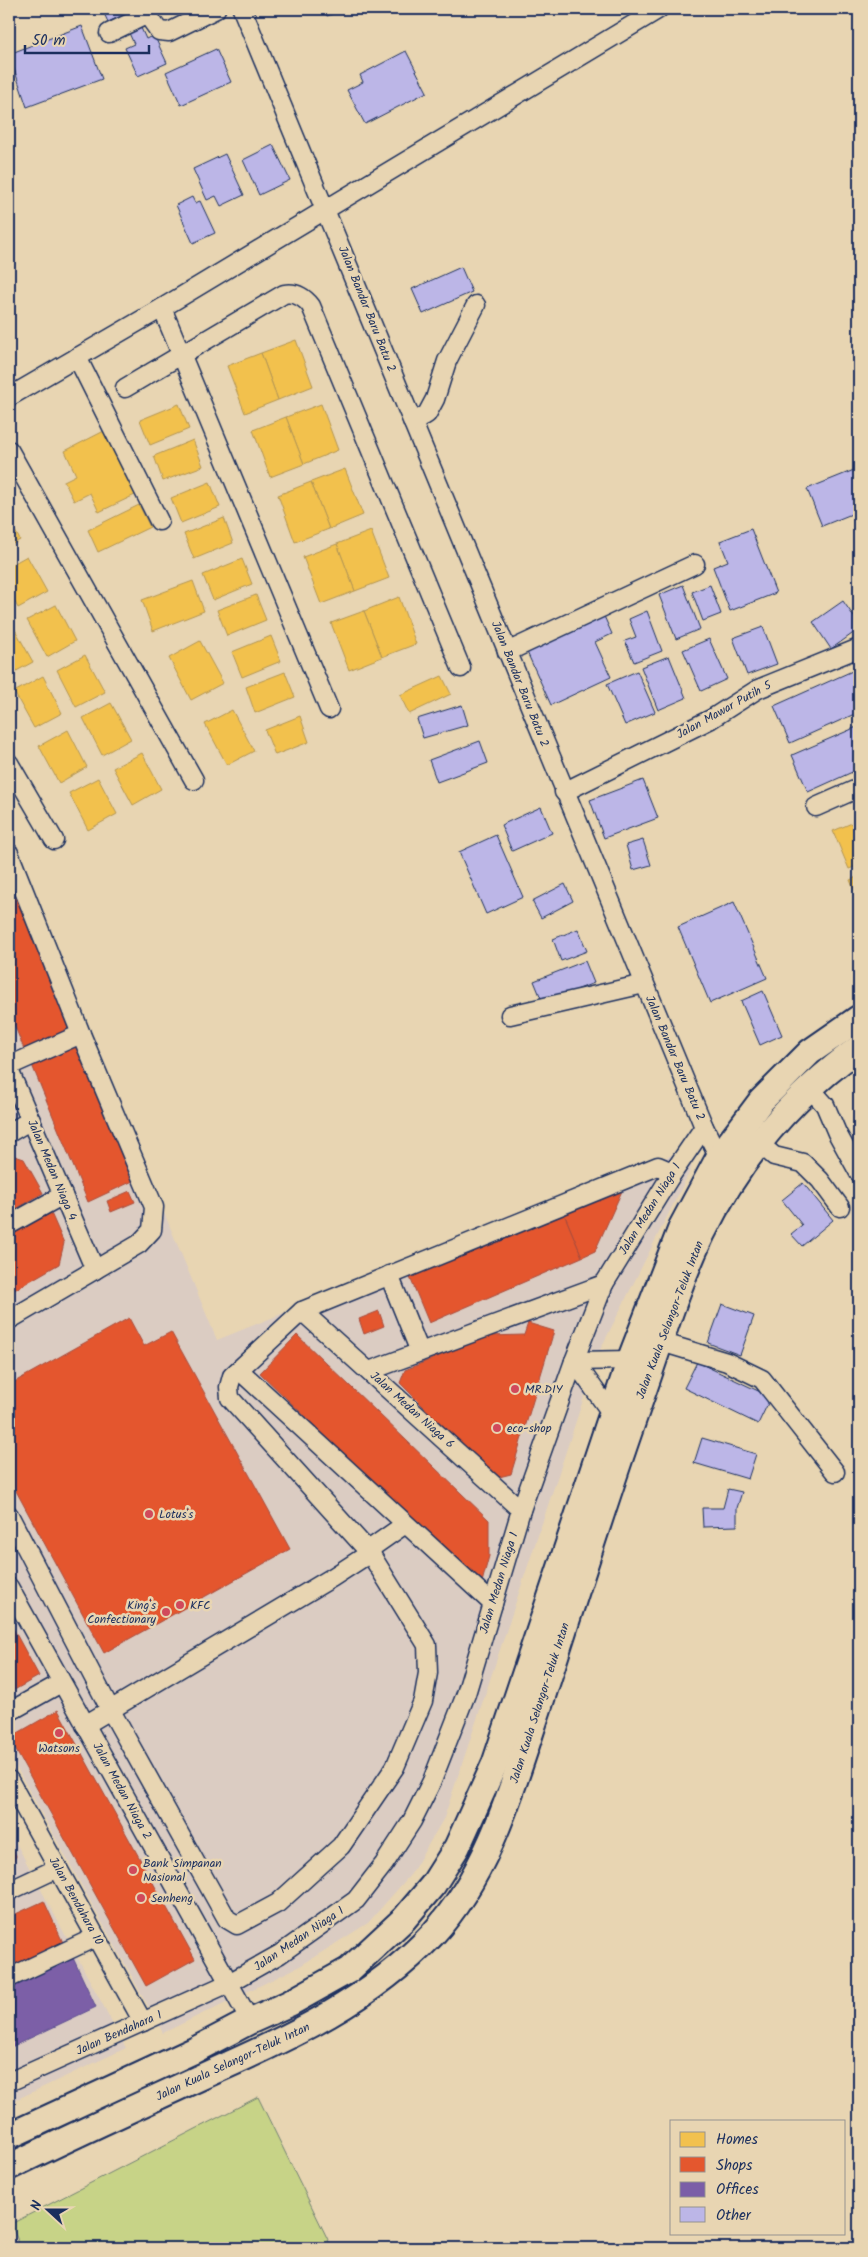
<svg xmlns="http://www.w3.org/2000/svg" width="868" height="2257" viewBox="0 0 868 2257" font-family="Kalam,sans-serif">
  <rect width="100%" height="100%" fill="#e8d5b2"/>
  <filter id="ink" filterUnits="userSpaceOnUse"><feTurbulence type="fractalNoise" baseFrequency=".02" numOctaves="2"/><feDisplacementMap in="SourceGraphic" scale="10" xChannelSelector="R" yChannelSelector="G"/><feConvolveMatrix kernelMatrix="1 2 1 2 8 2 1 2 1" color-interpolation-filters="sRGB"/></filter>
  <g filter="url(#ink)">
    <g fill="#dbccc2">
      <path d="M9 840 217 1340 677 1153 692 1167 599 1352 444 1818 411 1874 368 1923 300 1966 163 2033 9 1754Z"/>
      <path d="M9 1830 126 2048 9 2103Z"/>
    </g>
    <path fill="#c7d387" stroke="#718172" d="M258 2097 332 2248H21L11 2224Z"/>
    <g fill="#f2c14e" stroke="#b29553">
      <path d="M296 340 313 386 278 400 261 353Z"/>
      <path d="M261 353 278 400 245 413 227 366Z"/>
      <path d="M179 404 189 429 150 445 140 420Z"/>
      <path d="M321 404 338 450 304 464 286 417Z"/>
      <path d="M286 417 304 464 270 477 253 430Z"/>
      <path d="M106 430 137 494 99 512 90 493 74 501 64 481 76 475 65 451Z"/>
      <path d="M193 440 203 466 163 481 154 456Z"/>
      <path d="M345 469 363 515 329 529 311 482Z"/>
      <path d="M210 482 220 507 181 523 171 498Z"/>
      <path d="M311 482 329 529 295 542 278 495Z"/>
      <path d="M139 505 150 527 98 552 88 530Z"/>
      <path d="M224 518 233 543 194 559 184 534Z"/>
      <path d="M9 520 20 540 9 546Z"/>
      <path d="M371 531 389 578 355 591 337 544Z"/>
      <path d="M337 544 355 591 321 604 303 557Z"/>
      <path d="M27 556 47 592 18 608 9 591V566Z"/>
      <path d="M242 559 252 584 213 600 203 575Z"/>
      <path d="M193 581 204 611 153 631 142 600Z"/>
      <path d="M256 595 266 620 227 636 217 610Z"/>
      <path d="M399 597 416 644 382 657 364 611Z"/>
      <path d="M56 605 75 641 47 657 27 620Z"/>
      <path d="M364 611 382 657 349 670 331 623Z"/>
      <path d="M13 626 33 662 9 675V628Z"/>
      <path d="M271 636 281 661 242 677 232 652Z"/>
      <path d="M200 641 223 683 191 700 169 658Z"/>
      <path d="M85 655 105 692 76 707 57 670Z"/>
      <path d="M285 672 295 697 255 713 246 687Z"/>
      <path d="M43 676 62 713 34 728 14 692Z"/>
      <path d="M442 676 451 694 409 714 400 695Z"/>
      <path d="M111 703 131 739 102 755 83 718Z"/>
      <path d="M232 710 254 751 227 765 205 724Z"/>
      <path d="M300 716 309 742 275 755 265 730Z"/>
      <path d="M68 730 87 767 59 783 39 746Z"/>
      <path d="M142 753 161 789 133 805 113 768Z"/>
      <path d="M98 778 117 814 88 830 69 793Z"/>
      <path d="M859 820V865L849 869 833 831Z"/>
      <path d="M859 876V902L850 880Z"/>
    </g>
    <g fill="#e4572e" stroke="#a84b3c">
      <path d="M10 883 71 1028 24 1049 9 1012Z"/>
      <path d="M77 1045 135 1180 88 1202 32 1065Z"/>
      <path d="M9 1154 24 1159 43 1193 9 1213Z"/>
      <path d="M626 1182 595 1251 582 1257 562 1209Z"/>
      <path d="M130 1191 135 1202 111 1212 107 1201Z"/>
      <path d="M562 1209 582 1257 429 1323 409 1275Z"/>
      <path d="M50 1211 64 1243 59 1264 9 1293V1233Z"/>
      <path d="M379 1311 384 1326 364 1334 359 1319Z"/>
      <path d="M129 1318 144 1346 171 1332 290 1549 104 1653 9 1478V1385Z"/>
      <path d="M528 1323 554 1331 511 1474 495 1478 400 1383 405 1370 489 1336 524 1335Z"/>
      <path d="M297 1335 489 1520V1556L481 1586 260 1373Z"/>
      <path d="M9 1621 39 1676 9 1693Z"/>
      <path d="M58 1710 195 1959 146 1986 9 1738Z"/>
      <path d="M9 1841 16 1856 9 1870Z"/>
      <path d="M44 1901 65 1947 9 1973V1917Z"/>
    </g>
    <path fill="#7b5ea7" stroke="#5e5091" d="M73 1958 96 2007 9 2048V1988Z"/>
    <g fill="#bcb6e7" stroke="#1b2f5e">
      <path d="M102 9H137L108 22Z"/>
      <path d="M324 9H346L327 16Z"/>
      <path d="M82 26 102 79 27 107 9 54Z"/>
      <path d="M141 28 146 39 154 35 167 63 138 76 125 48 134 44 129 33Z"/>
      <path d="M216 49 231 82 181 105 166 72Z"/>
      <path d="M406 51 427 92 365 124 347 90 363 82 360 75Z"/>
      <path d="M273 145 290 180 259 195 243 160Z"/>
      <path d="M225 154 244 195 221 206 216 196 207 200 193 169Z"/>
      <path d="M192 197 195 203 200 201 215 233 193 243 176 205Z"/>
      <path d="M461 267 472 292 423 314 412 289Z"/>
      <path d="M859 468V511L822 526 807 489Z"/>
      <path d="M751 529 776 593 730 611 713 567 728 561 720 541Z"/>
      <path d="M683 585 700 629 676 639 659 595Z"/>
      <path d="M710 585 721 614 703 621 692 592Z"/>
      <path d="M843 601 859 624V629L831 649 813 622Z"/>
      <path d="M647 611 662 651 634 662 625 641 636 637 629 619Z"/>
      <path d="M603 614 612 634 595 642 611 677 551 705 526 650Z"/>
      <path d="M763 627 777 664 747 675 733 638Z"/>
      <path d="M709 639 727 679 701 691 683 650Z"/>
      <path d="M669 656 686 698 658 710 641 667Z"/>
      <path d="M859 668V712L790 743 774 706Z"/>
      <path d="M637 671 655 712 625 725 607 684Z"/>
      <path d="M462 705 468 725 423 738 417 719Z"/>
      <path d="M859 726V769L808 792 792 755Z"/>
      <path d="M480 741 488 763 437 782 429 760Z"/>
      <path d="M643 780 658 818 604 838 590 800Z"/>
      <path d="M541 807 552 833 512 851 501 825Z"/>
      <path d="M496 835 523 897 486 914 459 852Z"/>
      <path d="M643 840 651 865 633 870 626 845Z"/>
      <path d="M565 884 573 901 541 918 532 901Z"/>
      <path d="M734 902 767 978 710 1003 678 927Z"/>
      <path d="M578 929 587 951 561 961 553 939Z"/>
      <path d="M585 961 594 983 543 1003 534 981Z"/>
      <path d="M763 991 782 1035 760 1045 741 1001Z"/>
      <path d="M803 1183 833 1220 802 1246 791 1234 802 1225 782 1200Z"/>
      <path d="M722 1304 754 1316 740 1355 708 1343Z"/>
      <path d="M697 1362 771 1397 758 1424 684 1388Z"/>
      <path d="M702 1438 756 1454 748 1479 694 1463Z"/>
      <path d="M728 1489 742 1492 737 1508V1526L703 1527 702 1508H723Z"/>
    </g>
    <g fill="none" stroke-linecap="round" stroke-linejoin="round">
      <defs>
        <g id="minor">
          <path d="M242 9 704 1127 719 1157"/>
          <path d="M109 33 144 16 149 17 159 31 169 32 216 9"/>
          <path d="M162 308 329 709"/>
          <path d="M77 357 159 521"/>
          <path d="M125 388 284 294C295 292 304 297 311 306L461 668"/>
          <path d="M9 397 162 308 659 9"/>
          <path d="M413 423 427 414 435 399 447 361 476 305"/>
          <path d="M9 450 194 780"/>
          <path d="M507 652 695 564"/>
          <path d="M9 763 54 840"/>
          <path d="M564 792 711 719 758 689 859 648"/>
          <path d="M816 807 859 788"/>
          <path d="M9 853 81 1034 154 1207 152 1230 139 1244 9 1320"/>
          <path d="M510 1015 644 984"/>
          <path d="M9 1066 81 1034"/>
          <path d="M9 1070 95 1270"/>
          <path d="M810 1088 825 1105 837 1133 859 1173"/>
          <path d="M9 1133 31 1120"/>
          <path d="M759 1143 774 1156 803 1163 820 1180 840 1207"/>
          <path d="M9 1225 63 1195"/>
          <path d="M389 1275 420 1352"/>
          <path d="M302 1311 521 1510"/>
          <path d="M661 1342 727 1362 762 1379 835 1472"/>
          <path d="M574 1361 612 1414"/>
          <path d="M574 1361 630 1360"/>
          <path d="M239 1370 493 1604"/>
          <path d="M369 1371 604 1284"/>
          <path d="M9 1515 110 1709 227 1919 237 1925 278 1903 341 1846 395 1767 423 1701 428 1673 427 1645 370 1553 230 1398 229 1387 232 1376 302 1311 658 1166 665 1169 670 1177"/>
          <path d="M9 1587 250 2021"/>
          <path d="M9 1712 61 1683"/>
          <path d="M85 1725 333 1577 370 1553 374 1546 404 1525"/>
          <path d="M9 1780 143 2022"/>
          <path d="M9 1891 58 1868"/>
          <path d="M9 1978 96 1937"/>
          <path d="M9 2082 229 1983 280 1954 356 1900 384 1864 412 1821 432 1781 466 1694 521 1510 574 1361 604 1284 670 1177 704 1127"/>
        </g>
        <g id="highway">
          <path d="M9 2136 193 2051 250 2021 290 2003 349 1970 404 1919 433 1885 457 1847 495 1763 630 1360 682 1226 719 1157 761 1101 810 1052 859 1018"/>
          <path d="M9 2167C76 2134 144 2103 212 2072 291 2037 371 2000 432 1935 489 1874 513 1785 539 1707 571 1608 602 1508 637 1409 658 1351 675 1290 702 1234 738 1160 792 1096 859 1048"/>
        </g>
      </defs>
      <use href="#minor" stroke="#1b2f5e" stroke-width="21"/>
      <use href="#highway" stroke="#1b2f5e" stroke-width="29"/>
      <use href="#minor" stroke="#e8d5b2" stroke-width="18"/>
      <use href="#highway" stroke="#e8d5b2" stroke-width="25"/>
    </g>
  </g>
  <g fill="#d1495b" stroke="#e8d5b2" stroke-width="2">
    <circle cx="515" cy="1389" r="5"/>
    <circle cx="497" cy="1428" r="5"/>
    <circle cx="149" cy="1514" r="5"/>
    <circle cx="180" cy="1605" r="5"/>
    <circle cx="166" cy="1612" r="5"/>
    <circle cx="59" cy="1733" r="5"/>
    <circle cx="133" cy="1870" r="5"/>
    <circle cx="141" cy="1898" r="5"/>
  </g>
  <g text-anchor="middle" dominant-baseline="central" stroke-width="5" stroke-linejoin="round" paint-order="stroke">
    <g font-size="12" fill="#1b2f5e" stroke="#e8d5b2">
      <text transform="translate(367 309) rotate(68)">Jalan Bandar Baru Batu 2</text>
      <text transform="translate(520 684) rotate(68)">Jalan Bandar Baru Batu 2</text>
      <text transform="translate(724 710) rotate(-29)">Jalan Mawar Putih 5</text>
      <text transform="translate(675 1058) rotate(67)">Jalan Bandar Baru Batu 2</text>
      <text transform="translate(52 1170) rotate(67)">Jalan Medan Niaga 4</text>
      <text transform="translate(650 1209) rotate(-58)">Jalan Medan Niaga 1</text>
      <text transform="translate(670 1320) rotate(-69)">Jalan Kuala Selangor-Teluk Intan</text>
      <text transform="translate(412 1410) rotate(42)">Jalan Medan Niaga 6</text>
      <text transform="translate(499 1583) rotate(-73)">Jalan Medan Niaga 1</text>
      <text transform="translate(540 1703) rotate(-72)">Jalan Kuala Selangor-Teluk Intan</text>
      <text transform="translate(122 1791) rotate(61)">Jalan Medan Niaga 2</text>
      <text transform="translate(76 1901) rotate(61)">Jalan Bendahara 10</text>
      <text transform="translate(299 1939) rotate(-34)">Jalan Medan Niaga 1</text>
      <text transform="translate(119 2033) rotate(-24)">Jalan Bendahara 1</text>
      <text transform="translate(233 2062) rotate(-25)">Jalan Kuala Selangor-Teluk Intan</text>
    </g>
    <g font-size="12" fill="#1b2f5e" stroke="#e8d5b2" text-anchor="start">
      <text x="525" y="1389">MR.DIY</text>
      <text x="507" y="1428">eco-shop</text>
      <text x="159" y="1514">Lotus's</text>
      <text x="156" y="1605" text-anchor="end">King's<tspan x="156" dy="14">Confectionary</tspan></text>
      <text x="190" y="1605">KFC</text>
      <text x="59" y="1748" text-anchor="middle">Watsons</text>
      <text x="143" y="1863">Bank Simpanan<tspan x="143" dy="14">Nasional</tspan></text>
      <text x="151" y="1898">Senheng</text>
    </g>
  </g>
  <rect width="868" height="2257" fill="none" stroke="#e8d5b2" stroke-width="30"/>
  <rect x="15" y="15" width="838" height="2227" fill="none" stroke="#1b2f5e" stroke-width="2" filter="url(#ink)"/>
  <rect x="670" y="2120" width="175" height="115" fill="#e8d5b2" stroke="#969390"/>
  <rect x="680" y="2132" width="25" height="15" fill="#f2c14e" stroke="#969390"/>
  <text x="716" y="2144" font-size="15" fill="#1b2f5e">Homes</text>
  <rect x="680" y="2157" width="25" height="15" fill="#e4572e" stroke="#969390"/>
  <text x="716" y="2170" font-size="15" fill="#1b2f5e">Shops</text>
  <rect x="680" y="2182" width="25" height="15" fill="#7b5ea7" stroke="#969390"/>
  <text x="716" y="2194" font-size="15" fill="#1b2f5e">Offices</text>
  <rect x="680" y="2207" width="25" height="15" fill="#bcb6e7" stroke="#969390"/>
  <text x="716" y="2220" font-size="15" fill="#1b2f5e">Other</text>
  <g transform="translate(48 2210) rotate(291)" stroke="#e8d5b2" stroke-width="4" paint-order="stroke">
  <path d="M0-4L9 19L0 12L-9 19Z" fill="#1b2f5e"/>
  <text y="-8" font-size="14" font-weight="bold" text-anchor="middle" fill="#1b2f5e">N</text>
  </g>
  <path d="M25 45v8h124v-8" fill="none" stroke="#1b2f5e" stroke-width="2.5"/>
  <text x="32" y="45" font-size="15" fill="#1b2f5e" stroke="#e8d5b2" stroke-width="4" paint-order="stroke">50 m</text>
</svg>
